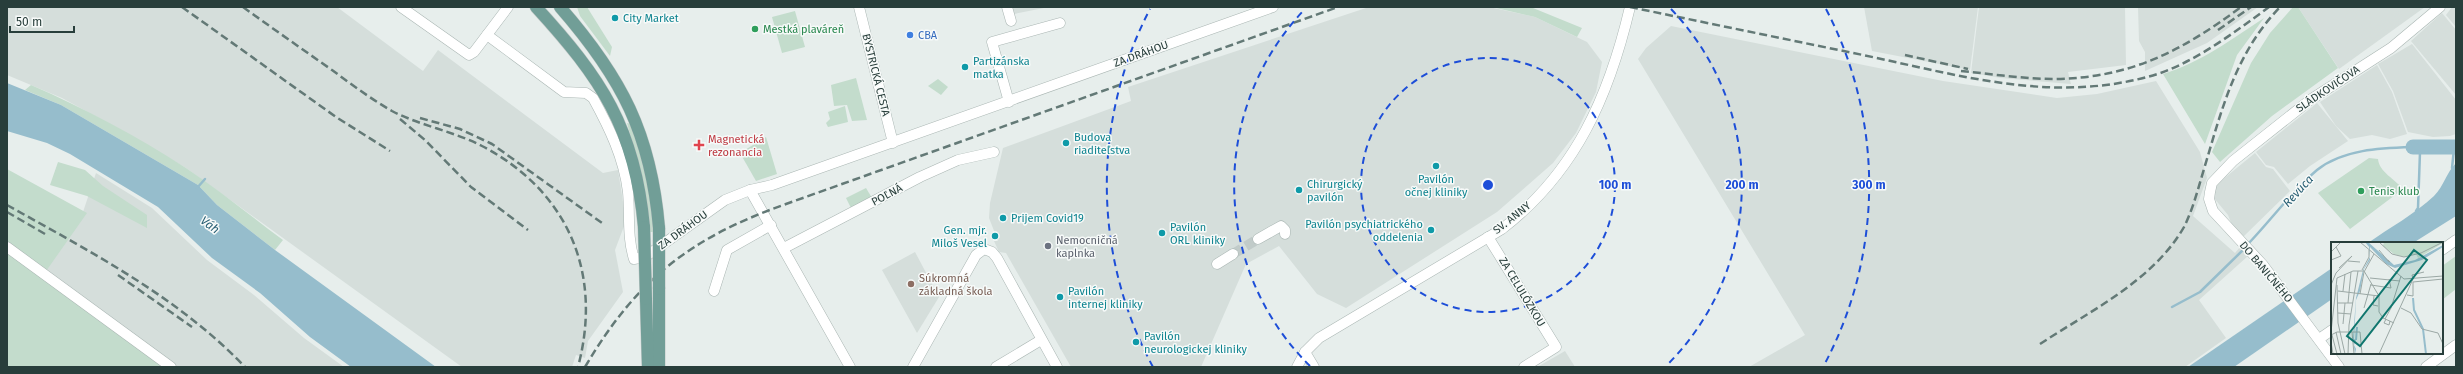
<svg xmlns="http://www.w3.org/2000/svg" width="2463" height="374" viewBox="0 0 2463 374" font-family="'Fira Sans',sans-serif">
  <rect width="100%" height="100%" fill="#e7eeec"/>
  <g fill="#d5dedb">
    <path d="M7 7H337L423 71 438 50 603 173 618 170 626 221 615 250 623 292 588 341 585 358 576 355 572 367H462L186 168 121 130 62 98 7 75Z"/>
    <path d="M1012 7H1049L1014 14Z"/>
    <path d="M1369 7H1489L1535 17 1587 42 1602 62 1596 92 1576 133 1553 163 1497 212 1346 308 1317 294 1279 246 1246 264 1201 367H1071L1006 253 999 252 994 241H998L989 218 990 203 1003 148 1131 101 1128 87Z"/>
    <path d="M1864 7H1978L1970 70 1872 51Z"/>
    <path d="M1979 7H2125L2126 65 2068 72 2071 84 2001 78 1971 73Z"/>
    <path d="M2138 7H2258L2207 43 2145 71V52L2139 41Z"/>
    <path d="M2298 7H2425L2339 69Z"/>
    <path d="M2452 7H2456V27L2446 15Z"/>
    <path d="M2442 13 2456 30V95L2411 41Z"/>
    <path d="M1671 26 1943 81 2057 98 2097 94 2156 81 2200 152 2207 178 2193 216 2235 253 2240 247 2248 256 2199 300 2226 338 2185 367H1749L1805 335 1638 59 1646 48Z"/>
    <path d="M2412 44 2456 100V134L2450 136 2433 137 2408 132 2393 91 2378 64Z"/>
    <path d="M2377 65 2392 92 2407 134 2390 139 2372 135 2350 139 2336 126 2320 102Z"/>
    <path d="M2317 103 2348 141 2310 166 2288 184 2274 167 2266 165 2256 152Z"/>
    <path d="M2255 153 2266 167 2273 169 2290 191 2242 238 2234 230 2228 215 2214 198 2216 185Z"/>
    <path d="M96 173 152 208 207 260 254 295 304 338 344 367H161L38 276 82 215Z"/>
    <path d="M915 252 939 297 917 333 882 270Z"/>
    <path d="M1565 351 1575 367H1537L1539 366Z"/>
  </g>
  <g fill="#c3dccc">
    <path d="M577 7H587L612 47 610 56 580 16Z"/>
    <path d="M1492 7 1533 8 1582 28 1577 37 1535 17Z"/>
    <path d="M2293 7H2298L2338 68 2272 116 2220 162 2212 152 2251 63 2270 33Z"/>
    <path d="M795 11 805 47 782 53 772 17Z"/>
    <path d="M2264 18 2237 55 2205 144 2163 74C2200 63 2232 39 2264 18Z"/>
    <path d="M856 78 867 120 852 121 847 105 834 106 831 85Z"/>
    <path d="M938 79 948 87 941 95 928 86Z"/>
    <path d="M31 85C84 108 137 136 186 168 219 190 251 216 283 240L275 250 217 205 198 185 61 105 25 90Z"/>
    <path d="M845 106 848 122 828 127 826 123 830 119 828 112Z"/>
    <path d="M627 123 631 124 649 181 654 232H650L643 182Z"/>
    <path d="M766 137 777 174 756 181 740 153Z"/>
    <path d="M2369 158 2378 159C2379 172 2395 179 2403 189L2350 229 2318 193Z"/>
    <path d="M58 162 85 170 103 186 147 215V228L87 196 50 185Z"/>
    <path d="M7 169 87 213 44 274 169 367H7Z"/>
    <path d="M866 188 872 198 851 208 846 198Z"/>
    <path d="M2456 256V289L2442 300V266Z"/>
  </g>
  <g fill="#96bdcc">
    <path d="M7 83 61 105 198 185 217 205 275 250 436 367H351L310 337 260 293 212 258 158 207 70 154 47 143 7 131Z"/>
    <path d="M2415 141H2456V153L2415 151Z"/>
    <path d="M2456 163V216L2413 243H2368C2389 228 2415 214 2434 196 2444 186 2446 173 2456 163Z"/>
    <path d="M2332 268V299L2234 367H2188Z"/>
  </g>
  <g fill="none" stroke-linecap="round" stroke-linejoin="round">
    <g stroke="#96bdcc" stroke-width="2.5">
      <path d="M2452 168 2454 149"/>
      <path d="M197 188 205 179"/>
      <path d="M2416 211 2418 208 2420 152"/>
      <path d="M2248 244C2271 220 2292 191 2317 170 2343 149 2382 148 2413 147"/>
      <path d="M2172 307 2200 292 2244 249"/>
    </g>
    <path stroke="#96bdcc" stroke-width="15" d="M2413 147H2456"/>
    <path stroke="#c1cbc9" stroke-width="10" stroke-dasharray="10 5" stroke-linecap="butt" d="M1233 254 1258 239"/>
    <defs>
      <g id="minor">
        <path d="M401 7 469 55 474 52 508 7"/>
        <path d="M859 7 893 143"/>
        <path d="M1007 7 1011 21"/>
        <path d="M487 35 564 92 586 93 593 98C609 127 624 158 628 192 630 215 627 237 634 259L645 257 725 200 750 190 772 185 1273 7"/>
        <path d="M1009 102 992 42 1060 23"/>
        <path d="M750 190 850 367"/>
        <path d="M1488 237 1556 347 1524 367"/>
        <path d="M1258 239 1281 226 1285 230V234"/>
        <path d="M7 247 171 367"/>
        <path d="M784 248 920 177 958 160 994 152"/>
        <path d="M2442 250 2456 240"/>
        <path d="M1217 264 1233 254"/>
        <path d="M714 291 727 250 771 225"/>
        <path d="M2319 339 2332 330"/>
        <path d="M1305 352 1314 367"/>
        <path d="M913 367 976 255 984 249 992 252 997 258 1057 367"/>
        <path d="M996 367 1041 340"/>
        <path d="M1297 367 1305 352 1319 338 1502 229C1576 172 1609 96 1630 7"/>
        <path d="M2339 367 2263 265 2213 211 2209 199 2210 192 2212 183 2233 161 2310 100 2391 48 2440 7"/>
        <path d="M2426 367 2456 345"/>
      </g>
      <g id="major">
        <path d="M536 7C601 78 635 128 644 227"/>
        <path d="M560 7C622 78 651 134 659 228"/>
        <path d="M659 289V367"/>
        <path d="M646 299 648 367"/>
      </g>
    </defs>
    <use href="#minor" stroke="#aab6b3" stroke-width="11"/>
    <use href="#major" stroke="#c3c9c8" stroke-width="13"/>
    <use href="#minor" stroke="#fff" stroke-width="10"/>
    <use href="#major" stroke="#719e97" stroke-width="12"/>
    <g stroke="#637976" stroke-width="2.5" stroke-dasharray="8 4" stroke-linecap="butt">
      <path d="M182 7 336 117 390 151"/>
      <path d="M243 7C272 28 302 49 332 70 351 84 371 99 392 111 421 126 453 131 482 146 568 191 603 273 578 367"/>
      <path d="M1630 7C1707 23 1785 39 1863 55 1958 75 2050 103 2147 77 2189 67 2235 32 2269 7"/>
      <path d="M2218 30 2251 7"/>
      <path d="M1905 55 1968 69"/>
      <path d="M1961 71C1992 74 2024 79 2055 79 2130 78 2182 51 2241 7"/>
      <path d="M420 118 460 129 492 144 602 223"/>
      <path d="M400 119 425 140 471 187 528 230"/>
      <path d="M7 205C91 252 178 297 245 367"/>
      <path d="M7 212 45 234"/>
      <path d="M118 275 192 327"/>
      <path d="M2040 344C2090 311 2153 281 2184 227 2193 209 2198 189 2204 169 2222 109 2235 54 2280 7"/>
      <path d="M585 367C637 279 690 238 786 204L1338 7"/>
    </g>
    <defs>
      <g id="major-bridge">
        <path d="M644 227 646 299"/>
        <path d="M659 289V228"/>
      </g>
    </defs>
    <use href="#major-bridge" stroke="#c3c9c8" stroke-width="13" stroke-linecap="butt"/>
    <use href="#major-bridge" stroke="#719e97" stroke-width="12"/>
  </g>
  <g fill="none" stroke="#1d4ed8" stroke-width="2" stroke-dasharray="7 5">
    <circle cx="1488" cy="185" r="127"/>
    <path d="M1310 366A254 254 0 0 1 1305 9M1671 9A254 254 0 0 1 1666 366"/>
    <path d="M1153 367A381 381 0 0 1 1150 9M1826 9A381 381 0 0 1 1823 367"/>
  </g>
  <g fill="#0f9aa8" stroke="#f7faf9" stroke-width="1.5">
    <circle cx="615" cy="18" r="4"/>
    <circle cx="965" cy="67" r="4"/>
    <circle cx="1066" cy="143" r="4"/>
    <circle cx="1436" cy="166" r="4"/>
    <circle cx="1299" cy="190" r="4"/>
    <circle cx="1003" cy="218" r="4"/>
    <circle cx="1431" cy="230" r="4"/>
    <circle cx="1162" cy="233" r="4"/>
    <circle cx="995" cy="236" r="4"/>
    <circle cx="1060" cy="297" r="4"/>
    <circle cx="1136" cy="342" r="4"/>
  </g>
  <g fill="#2e9e5b" stroke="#f7faf9" stroke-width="1.5">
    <circle cx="755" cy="29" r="4"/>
    <circle cx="2361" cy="191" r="4"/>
  </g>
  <circle fill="#3f7fe0" stroke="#f7faf9" stroke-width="1.5" cx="910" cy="35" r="4"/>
  <path fill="#e0444e" stroke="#f7faf9" stroke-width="1.5" d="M697 139h4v4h4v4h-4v4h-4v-4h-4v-4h4z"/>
  <circle fill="#6b7280" stroke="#f7faf9" stroke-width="1.5" cx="1048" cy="246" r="4"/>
  <circle fill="#8d6e63" stroke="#f7faf9" stroke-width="1.5" cx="911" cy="284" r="4"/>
  <g text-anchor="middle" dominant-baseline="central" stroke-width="3" stroke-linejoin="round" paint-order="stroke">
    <g font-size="11" fill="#0d838f" stroke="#f7faf9" text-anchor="start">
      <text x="623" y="18">City Market</text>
      <text x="973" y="61">Partizánska<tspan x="973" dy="13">matka</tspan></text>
      <text x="1074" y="137">Budova<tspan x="1074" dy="13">riaditeľstva</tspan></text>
      <text x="1436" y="179" text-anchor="middle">Pavilón<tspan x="1436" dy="13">očnej kliniky</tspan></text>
      <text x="1307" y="184">Chirurgický<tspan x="1307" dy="13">pavilón</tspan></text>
      <text x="1011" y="218">Prijem Covid19</text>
      <text x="1423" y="224" text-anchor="end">Pavilón psychiatrického<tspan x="1423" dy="13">oddelenia</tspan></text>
      <text x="1170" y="227">Pavilón<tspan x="1170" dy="13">ORL kliniky</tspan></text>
      <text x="987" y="230" text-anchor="end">Gen. mjr.<tspan x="987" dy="13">Miloš Vesel</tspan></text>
      <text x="1068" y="291">Pavilón<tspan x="1068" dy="13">internej kliniky</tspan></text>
      <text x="1144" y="336">Pavilón<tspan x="1144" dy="13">neurologickej kliniky</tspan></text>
    </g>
    <g font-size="11" fill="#27864d" stroke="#f7faf9" text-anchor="start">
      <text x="763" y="29">Mestká plaváreň</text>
      <text x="2369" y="191">Tenis klub</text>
    </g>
    <g font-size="11" fill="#366cbe" stroke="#f7faf9" text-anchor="start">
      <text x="918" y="35">CBA</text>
    </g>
    <g font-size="11" fill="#283e3b" stroke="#f7faf9">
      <text transform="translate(1141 54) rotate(-20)">ZA DRÁHOU</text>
      <text transform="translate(876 75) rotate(76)">BYSTRICKÁ CESTA</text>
      <text transform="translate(2328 89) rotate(-34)">SLÁDKOVIČOVA</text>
      <text transform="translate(887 195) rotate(-28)">POĽNÁ</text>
      <text transform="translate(1512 218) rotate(-38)">SV. ANNY</text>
      <text transform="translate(683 230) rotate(-36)">ZA DRÁHOU</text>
      <text transform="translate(2266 272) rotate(50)">DO BANIČNÉHO</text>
      <text transform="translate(1522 292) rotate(59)">ZA CELULÓZKOU</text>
    </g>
    <g font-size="11" fill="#be3a42" stroke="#f7faf9" text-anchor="start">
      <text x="708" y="139">Magnetická<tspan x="708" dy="13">rezonancia</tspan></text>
    </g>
    <g font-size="11" fill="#5b616d" stroke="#f7faf9" text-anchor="start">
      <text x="1056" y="240">Nemocničná<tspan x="1056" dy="13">kaplnka</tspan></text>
    </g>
    <g font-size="11" fill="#785e54" stroke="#f7faf9" text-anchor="start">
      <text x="919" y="278">Súkromná<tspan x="919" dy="13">základná škola</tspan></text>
    </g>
    <g font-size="12" font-style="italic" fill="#285f74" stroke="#f7faf9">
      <text transform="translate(2298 191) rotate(-47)">Revúca</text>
      <text transform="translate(210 225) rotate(37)">Váh</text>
    </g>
  </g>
  <g transform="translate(2331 242)">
    <rect width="112" height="112" fill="#e7eeec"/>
    <path d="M53 0H112V1L84 18 87 16 85 12 73 15 63 12 52 4Z" fill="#c3dccc"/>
    <path d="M34 0H37L63 23 84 18 112 3V5L91 18 64 26 55 22 39 5V18L33 27 29 49 25 58 23 97 25 98 23 103 25 107 24 112 22 97 25 56 32 28 39 15 38 5Z" fill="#96bdcc"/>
    <path fill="none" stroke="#96bdcc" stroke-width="2" d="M82 56 83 68 92 87 95 112M25 98 26 85"/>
    <path fill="none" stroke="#9ba8a5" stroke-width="1" d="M29 0 73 37 112 34M48 0 61 12 73 15 90 11 112 0M48 8 57 19 59 20 57 18M0 10 10 0M0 18 10 14 5 5M17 19 29 20M31 28 38 15V8M33 29 48 54M6 36 22 29H33M39 36 69 39M82 37 81 33 93 30M0 43 5 31 21 14 8 26M6 43 7 81 14 112M40 43 60 46 58 37M7 49 48 54M12 49 14 32M29 52 33 30 43 12M76 53 82 54V40L112 37M43 54 42 63 47 64M48 54V70L52 76 63 81M7 61H22M17 61 20 30M33 66 40 42M70 66 80 71 91 87 107 91 112 102M7 71 20 72M54 77 60 66 70 34M55 77 53 81 58 83 59 79M12 82 14 61M0 90 6 36M5 90 10 112M21 90 23 112M0 93 6 90H29L31 112M1 93 6 112M0 100 2 112M17 112 18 83 27 29M48 112 82 37"/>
    <path fill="#0f766e" fill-opacity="0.15" stroke="#0f766e" stroke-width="2" d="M83 8 96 18 29 104 16 94Z"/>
    <rect width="112" height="112" fill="none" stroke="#283e3b" stroke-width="2"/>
  </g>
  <circle cx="1488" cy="185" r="6" fill="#1d4ed8" stroke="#f7faf9" stroke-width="2"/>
  <g font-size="12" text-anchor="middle" font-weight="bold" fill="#1d4ed8" stroke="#f7faf9" stroke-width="3" stroke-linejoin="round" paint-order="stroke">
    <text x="1615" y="189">100 m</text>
    <text x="1742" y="189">200 m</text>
    <text x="1869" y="189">300 m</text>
  </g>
  <rect width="2463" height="374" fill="none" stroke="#283e3b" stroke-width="16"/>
  <path d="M10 26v6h64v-6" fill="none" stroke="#283e3b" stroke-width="2"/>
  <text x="16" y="26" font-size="12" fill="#283e3b" stroke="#f7faf9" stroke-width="3" paint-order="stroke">50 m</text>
</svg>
